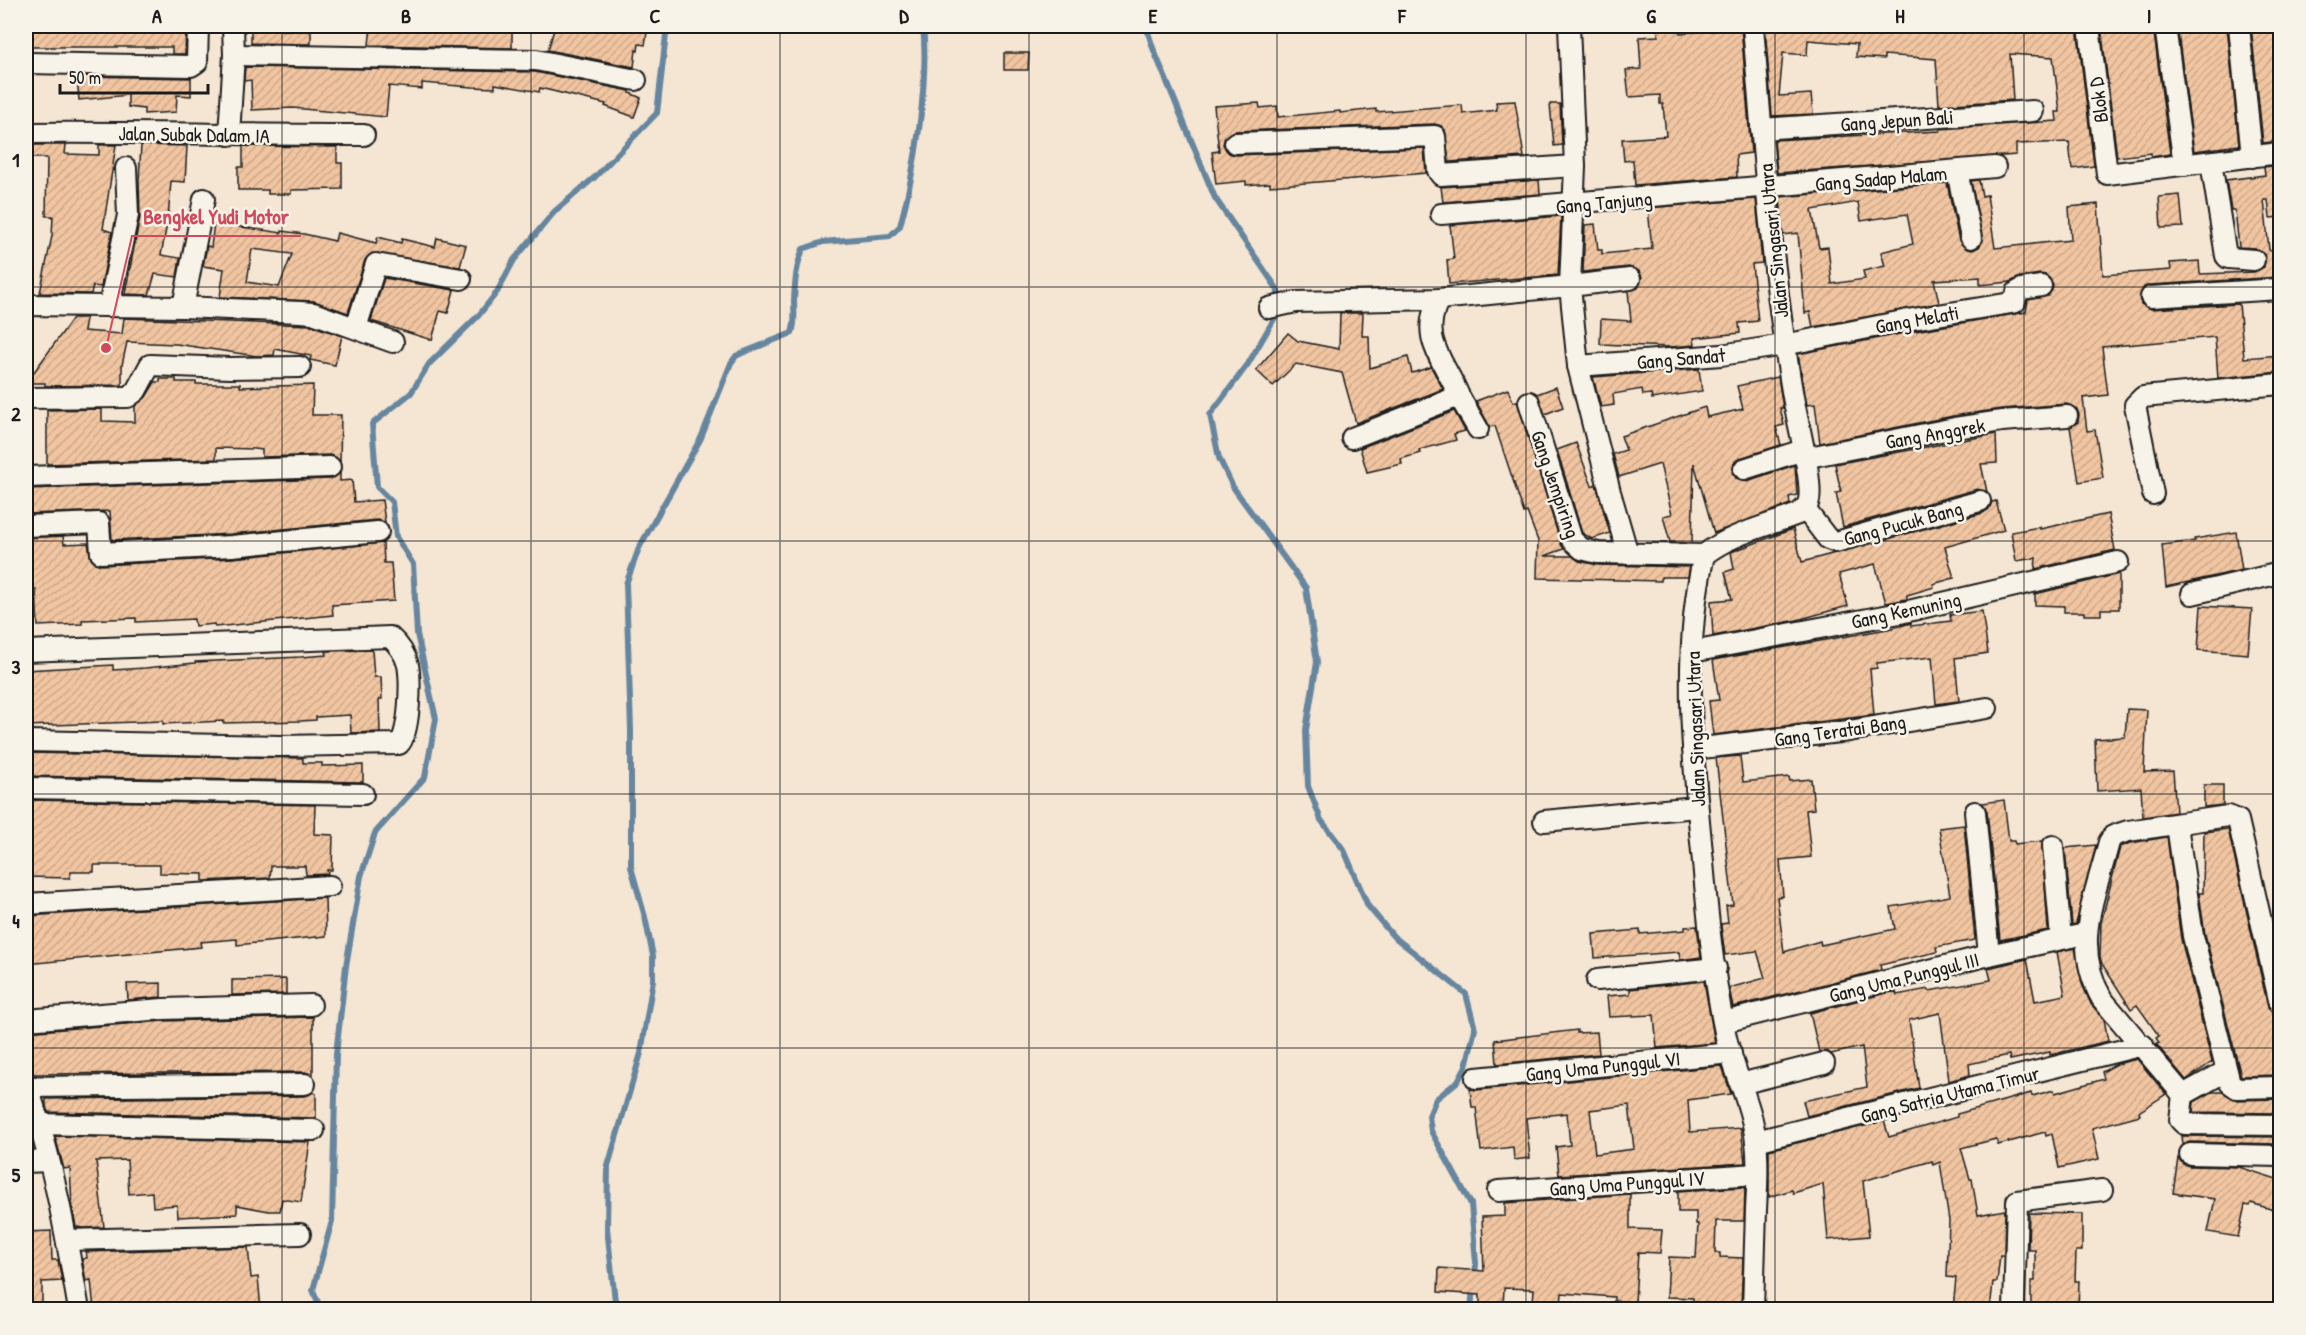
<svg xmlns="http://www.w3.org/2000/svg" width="2306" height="1335" viewBox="0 0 2306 1335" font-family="'Patrick Hand',sans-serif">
  <defs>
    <pattern id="building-hatch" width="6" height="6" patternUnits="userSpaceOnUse" patternTransform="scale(1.5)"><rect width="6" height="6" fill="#f1c5a1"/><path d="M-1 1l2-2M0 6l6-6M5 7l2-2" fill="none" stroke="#cea98a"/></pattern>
  </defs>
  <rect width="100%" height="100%" fill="#f5e5d3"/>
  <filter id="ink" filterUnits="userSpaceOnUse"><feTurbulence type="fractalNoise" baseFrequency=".0167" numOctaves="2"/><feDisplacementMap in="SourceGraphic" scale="12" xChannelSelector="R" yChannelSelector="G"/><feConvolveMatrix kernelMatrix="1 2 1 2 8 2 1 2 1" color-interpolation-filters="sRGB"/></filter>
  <g filter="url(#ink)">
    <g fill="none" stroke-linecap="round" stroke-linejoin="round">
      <g stroke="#66869f" stroke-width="6">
        <path d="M1146 26 1153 48 1215 198 1278 290 1277 314 1248 364 1210 415 1219 458 1233 487 1306 588 1317 662 1306 730 1308 786 1321 820 1344 850 1368 906 1393 936 1466 994 1475 1029 1466 1066 1458 1081 1436 1099 1429 1116 1431 1131 1471 1204 1476 1263 1475 1276"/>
        <path d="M321 1310 313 1290 332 1221 336 1054 346 966 361 876 375 833 425 777 436 719 417 634 413 564 396 537 392 502 377 487 372 424 411 393 429 364 479 315 497 292 514 260 555 211 595 177 657 113 667 26"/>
        <path d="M616 1310 607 1228 608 1166 641 1053 653 980V956L645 917 631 867V730L626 584 639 548 701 438 731 363 736 356 742 353 792 333C796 321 794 313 794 300 795 282 796 266 803 249L823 242 890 236 900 226C915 171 929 82 923 26"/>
        <path d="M1471 1310 1473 1286"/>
      </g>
    </g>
    <g fill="url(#building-hatch)" stroke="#1c1c1c" stroke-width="1.5" fill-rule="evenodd">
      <path d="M26 26H186L185 54H172V47H26Z"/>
      <path d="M371 26H512V48L369 45Z"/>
      <path d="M555 26H648L645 45 639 44 638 51 636 50 634 67 548 50Z"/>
      <path d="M1657 26H1679L1680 33 1722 30 1721 26H1741L1751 153 1736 155 1737 177 1635 185 1633 160 1624 161 1622 139 1666 136 1663 104H1660V95L1629 97 1626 70 1641 69 1639 37 1658 36Z"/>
      <path d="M1765 26H2077L2094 166 2072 169 2069 142 2016 144V155L1777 173 1774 140 1940 131V129L2057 121 2056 112H2060L2053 57 2010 54 2013 100 1939 105 1936 59 1884 55V59L1856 57 1857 44 1808 40 1807 55 1783 53 1779 96 1811 94 1813 114 1772 116Z"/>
      <path d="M2101 26H2153L2170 154 2151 157V153L2117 157Z"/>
      <path d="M2177 26H2227L2239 145 2194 151Z"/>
      <path d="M2251 26H2280V54H2277L2280 85V141L2263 143Z"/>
      <path d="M251 27H280V30L311 31V44L251 43Z"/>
      <path d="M1004 53H1029L1028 70H1004Z"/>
      <path d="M245 67 535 72 630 91V93L641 98 634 117 605 106 606 104 540 88 539 92 495 84V88L472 87 422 83V89L389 86 386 117 293 108 252 110 251 80 244 81Z"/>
      <path d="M77 76 191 78V96L177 95 176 112 144 114V109L128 107V95L79 100Z"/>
      <path d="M1515 101 1524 157 1449 162 1445 130 1441 126 1435 124 1235 131 1225 137 1223 144 1229 153 1235 155 1424 148 1426 173 1270 186V183L1246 185V181L1216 184 1212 152 1219 151 1214 106 1259 103 1260 108 1277 106 1278 117 1340 111V113L1376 109V112L1462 105 1463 114 1497 110 1496 102Z"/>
      <path d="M1550 104H1560L1562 145 1554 146Z"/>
      <path d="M35 145H66L65 154 99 155V145H116L103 229 112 232 101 287 93 286 91 294 40 293 52 236 53 216H46L47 158H30V148Z"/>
      <path d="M141 145 187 146 185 182 171 181 168 219 161 255 180 258 177 277 155 274 149 295 125 294 140 217 139 180Z"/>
      <path d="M243 146 337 147V163H342V189L291 190V194H268V190H238V167H243Z"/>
      <path d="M2280 165V217L2270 218 2268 200H2264L2269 250 2280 249V277L2150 285 2144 287 2139 297 2141 304 2151 309 2239 304 2244 358 2280 355V372L2218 378 2215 337 2102 347 2108 395 2083 398 2087 431 2095 430 2103 478 2079 482 2070 427 2078 422 2079 415 2077 409 2067 404 2001 409 1953 416 1820 443 1815 404 1807 405 1798 354 1915 331 2026 312 2028 300 2048 296 2052 290 2053 284 2046 275 2040 274 2020 277 2010 282 1980 285V277L1934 280 1939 303 1813 327 1810 312 1805 313 1798 233 1783 235 1780 197 1947 183 1959 241 1967 249 1973 250 1979 247 1983 241 1971 181 1979 180 1982 196 1987 195 1995 248 2071 240 2069 207 2098 204 2103 275 2171 270 2170 263 2199 261 2200 274 2254 272 2264 267 2265 255 2255 248 2239 247 2235 210H2231L2226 180 2265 175 2264 167ZM1858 202 1861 221 1907 214 1913 244 1881 252 1885 266 1863 271 1865 279 1832 284 1828 247 1819 248 1812 210Z"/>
      <path d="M1539 180 1540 194 1443 202 1441 187Z"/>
      <path d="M2180 195 2183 227 2161 228 2159 197Z"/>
      <path d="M1756 199 1762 263 1752 264 1758 321 1739 323 1740 333 1694 338 1695 345 1670 347 1600 344 1601 319 1631 321 1628 291 1638 288 1642 277 1639 271 1629 267 1583 272 1585 225 1595 224 1598 250H1602V254L1652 249 1648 208Z"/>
      <path d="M1561 216 1558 275 1449 284 1447 260 1454 259 1450 225Z"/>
      <path d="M214 223 282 233V231L304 234 335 241 337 233 376 243 378 237 401 243 402 239 435 247 437 238 466 245 460 267 372 253 365 260 348 313 314 301 220 297 224 269 203 266 207 246 211 247ZM252 249 292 254 279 287 247 282Z"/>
      <path d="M384 278 454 290 448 313 440 311 432 340 371 321Z"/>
      <path d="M1340 313H1363L1362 336H1369L1370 368 1408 357 1412 373 1431 367 1443 389 1356 423 1342 373 1296 364 1273 386 1256 370 1288 333 1298 341 1339 349Z"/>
      <path d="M73 318H86L84 331 122 334 124 318 310 325 342 336 335 365 310 360 311 356 275 349 274 355 257 356 176 344 127 342 122 365V385L45 386V383H26Z"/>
      <path d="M1699 369 1702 391 1652 399 1651 394 1643 395 1642 389 1613 394 1614 405 1601 407 1593 377Z"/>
      <path d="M1778 377 1783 408H1780L1784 425 1776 427 1781 445 1740 458 1735 461 1732 472 1736 478 1747 481 1795 465 1797 495 1789 497 1790 504 1714 533 1694 463 1692 543 1670 542 1663 516 1672 514 1660 464 1619 477 1613 454 1626 450 1621 436 1705 407 1707 417 1743 409 1737 386Z"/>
      <path d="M160 379H176V382H196V384H240V387L313 385 312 415H341L340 461 330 455 262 457V450L255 449 216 448V459L47 464V410L102 409V421L135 422V406L146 397 155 382H160Z"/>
      <path d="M1556 387 1563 407 1545 414 1537 394Z"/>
      <path d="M1508 389 1513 402 1517 401 1561 544 1564 549 1544 556H1572L1579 561 1598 565 1690 567 1688 577H1661V581L1537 578 1538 541 1527 512 1524 513 1495 426 1490 427 1476 401Z"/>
      <path d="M1454 411 1465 431 1454 434 1456 440 1419 450 1420 453 1401 459 1402 464 1367 472 1360 448Z"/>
      <path d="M1996 434 1997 463 1981 464 1987 492 1977 489 1843 527 1836 493 1841 492 1835 464Z"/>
      <path d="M1576 443 1592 486 1596 484 1610 533 1592 539 1582 533 1557 450Z"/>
      <path d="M340 473V481L352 480 354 502 382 500 385 522 377 520 231 534 112 540 110 511 26 514V489L330 479Z"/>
      <path d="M1996 501 2004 530 1945 547 1954 578 1933 584 1934 587 1907 595V599L1886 603 1875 564 1839 574 1848 606 1797 620 1713 636 1711 601 1732 599 1725 572 1734 569 1731 552 1793 529 1802 562 1983 513 1989 509 1992 502Z"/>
      <path d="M2108 514 2115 550 2035 569 2036 558 2016 561 2011 532 2040 527V529Z"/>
      <path d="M2236 532 2242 570 2166 587 2162 545 2195 541 2194 539Z"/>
      <path d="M63 536 64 544 88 543 91 559 95 563 102 565 233 558 383 543 384 563H391L394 601 332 605 333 615 215 627 214 624 195 626 194 619 136 622V618L82 620V624L38 626 36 590H26V538Z"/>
      <path d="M2119 574V609H2101V615H2084V612H2064V606L2035 605V594Z"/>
      <path d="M2201 606 2252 609 2248 654 2198 650Z"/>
      <path d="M1982 611 1988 653 1955 658 1959 701 1936 704 1932 657 1877 663V668L1870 669 1874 715 1713 735 1709 701 1719 700 1713 660 1893 628 1911 623V626L1951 621 1950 615Z"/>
      <path d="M372 650 374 677H381L382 699H379L380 732 351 733 350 715 316 717V720L300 721 223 723V721L163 724V721L26 726V670L113 665V670L145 668 195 663V662L301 657 327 655 326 651Z"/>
      <path d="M2127 709 2147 710 2144 772 2173 771 2176 812 2143 817 2141 788 2097 791 2095 739 2125 737Z"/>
      <path d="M26 753 303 758V763H322V766L363 765V782L26 776Z"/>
      <path d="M1740 756 1743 782 1789 777 1790 781 1811 779 1814 809 1806 810 1811 857 1780 860 1783 896 1777 897 1784 952 1820 941 1821 945 1895 929 1891 907 1950 896 1939 828 1964 825 1975 940 1936 947 1937 952 1880 965 1881 970 1733 1007 1729 988 1765 978 1757 951 1725 955 1721 926V924L1728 923 1726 906 1733 905 1716 758Z"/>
      <path d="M2204 785H2223V805L2204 807Z"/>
      <path d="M26 800 315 805 314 834 333 835 332 870H327L328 874 306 875 305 866H271L270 878 203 881V874L160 873V865H94V872H71L70 878 26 877Z"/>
      <path d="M2004 800 2009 841H2014L2015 844 2042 841 2048 930 2000 940 1987 811 1982 803Z"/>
      <path d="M2228 829 2268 1007 2272 1013 2279 1016 2280 1075 2241 1076 2205 934 2199 893H2203L2204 832Z"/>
      <path d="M2167 837 2181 939 2212 1062 2186 1080 2156 1044 2159 1043 2156 1038 2159 1036 2137 1005 2131 1009 2102 964 2100 957 2101 923 2120 847 2131 843Z"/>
      <path d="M2096 845 2076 924 2072 925 2065 848Z"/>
      <path d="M325 898 326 936 237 945V939L200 942 201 947 26 964V916Z"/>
      <path d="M1697 926 1701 957 1680 960 1679 952 1595 958 1593 934 1640 930V934L1685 930V927Z"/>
      <path d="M2075 948 2082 984 2091 1004 2104 1019 2108 1041 2050 1055V1052L2010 1060 2009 1055 1969 1064 1970 1075 1949 1081 1940 1013 1909 1020 1919 1088 1807 1116 1803 1101 1867 1087 1862 1047 1831 1054 1827 1051 1819 1052 1810 1013 1886 993 1896 992 1897 995 1928 989 1929 991 1991 980 1988 968 2027 959 2035 1001 2065 995 2057 952Z"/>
      <path d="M286 979V994L232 995V980Z"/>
      <path d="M1704 981 1715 1043 1657 1048 1654 1015 1609 1017 1607 996 1630 994V989Z"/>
      <path d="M161 983V997L128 1000 127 984Z"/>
      <path d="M313 1017V1075L305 1072 34 1074 32 1073 30 1044 26 1045V1032L164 1021Z"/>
      <path d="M1577 1030V1033L1597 1032 1599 1054 1497 1064 1495 1040Z"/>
      <path d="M2137 1059 2166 1094 2139 1112 2140 1115 2092 1128 2099 1159 2059 1168 2052 1134 2046 1136 2045 1132 1998 1145 1996 1139 1961 1148 1970 1179H1972L1978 1215 2004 1210 2005 1213 2004 1255H2000L1997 1282H1993L1990 1310H1953L1956 1278 1947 1277 1949 1221 1940 1162 1933 1165 1932 1161 1863 1181 1869 1236 1828 1240 1823 1184 1793 1193 1792 1190 1769 1197V1150L1884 1121 1889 1137 1957 1117V1114L2031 1093 2032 1096 2054 1090 2055 1093 2104 1079 2102 1072 2117 1064Z"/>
      <path d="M1722 1066 1731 1094 1688 1100 1690 1132 1741 1128 1745 1163 1559 1175 1556 1147 1570 1145 1567 1113 1526 1118 1530 1158 1514 1160 1513 1147 1481 1151 1476 1107H1472L1470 1089 1477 1090ZM1629 1105 1634 1149 1595 1154 1590 1110Z"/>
      <path d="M313 1092 316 1094V1118L48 1112 46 1106V1099L305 1096Z"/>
      <path d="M2212 1092H2222L2237 1100 2280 1099V1113L2193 1112 2194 1102Z"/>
      <path d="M55 1136 310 1142 301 1202 282 1199 280 1211H269L237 1205V1214L178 1217 177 1205 153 1207 152 1192 129 1194 127 1160 96 1161 104 1227 85 1228 76 1227 72 1205 70 1168 64 1169Z"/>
      <path d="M2182 1136H2184L2278 1137V1144L2190 1142 2183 1144Z"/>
      <path d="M2178 1158 2183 1164 2189 1166 2239 1167 2280 1180V1212L2251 1203 2250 1206 2245 1205 2238 1237 2208 1232 2215 1199 2173 1193Z"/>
      <path d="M1745 1187 1744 1221H1716L1715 1253H1720V1257L1743 1258 1741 1306 1693 1302V1298L1667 1297 1669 1257 1696 1258 1698 1224H1696V1212H1678V1191Z"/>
      <path d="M1630 1194V1229L1662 1230 1660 1253 1638 1252 1635 1302 1614 1301V1297L1562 1293 1561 1305 1533 1303 1534 1289 1504 1288 1503 1307 1480 1306V1295L1438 1292 1439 1268 1484 1271 1482 1217 1505 1216V1203Z"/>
      <path d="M2029 1213 2082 1214V1251H2076L2075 1281H2079L2078 1310H2031V1281H2035V1250H2028Z"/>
      <path d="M51 1231 52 1260H58L62 1281 42 1282V1303H26V1232Z"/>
      <path d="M248 1247 251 1278 258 1277 261 1310H94L91 1280 86 1281 82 1259 87 1258 86 1252Z"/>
    </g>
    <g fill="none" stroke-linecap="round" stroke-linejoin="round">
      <defs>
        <g id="street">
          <path d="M2089 26 2107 174 2280 153"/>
          <path d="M2165 26 2184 165"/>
          <path d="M2239 26 2252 157"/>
          <path d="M234 55 536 60 636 80"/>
          <path d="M26 63 191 66 197 62 198 26"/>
          <path d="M1761 129 2033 111"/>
          <path d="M229 135 234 55 233 26"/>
          <path d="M26 137 29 133C141 132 252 135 364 135"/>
          <path d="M1235 143 1435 136 1438 171 1441 175 1575 166"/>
          <path d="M2211 162 2226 256 2228 258 2254 260"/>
          <path d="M1957 171 1971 238"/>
          <path d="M1441 214 1995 167"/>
          <path d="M2151 297 2280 289"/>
          <path d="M26 305 183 307 300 312 313 313 393 342"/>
          <path d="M109 306 128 215 126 168"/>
          <path d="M183 307 204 199"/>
          <path d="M1269 308 1296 302 1439 299 1570 286 1575 166 1569 26"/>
          <path d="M356 328 376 264 461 279"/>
          <path d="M1578 366 1721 355 1784 345 1913 319 2011 303 2015 302 2017 292 2022 289 2041 286"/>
          <path d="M1459 396 1478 429"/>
          <path d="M26 398 128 397 136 391 150 365 230 368 300 367"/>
          <path d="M1529 402 1572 540 1582 549 1598 553 1704 555"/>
          <path d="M1352 438 1459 396C1445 361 1418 339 1439 299"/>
          <path d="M1804 458 1955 428 2002 421 2067 416"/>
          <path d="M1744 469 1803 450"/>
          <path d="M26 477 330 467"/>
          <path d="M2153 494 2135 405 2143 397 2280 384"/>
          <path d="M1805 509 1828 539 1836 542 1980 501"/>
          <path d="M26 526 99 523 101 553 232 546 378 532"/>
          <path d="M1628 554 1610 492 1578 366 1570 286 1630 279"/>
          <path d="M2192 594 2280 573"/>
          <path d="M26 651 390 637C399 645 405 653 408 665 411 681 410 733 399 744L280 746 26 741"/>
          <path d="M1692 652 1900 613 2118 562"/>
          <path d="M1693 749 1849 731 1987 708"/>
          <path d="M26 788 363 794"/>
          <path d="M1975 812 1989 955"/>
          <path d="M1544 821 1697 807"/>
          <path d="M2177 825 2193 936 2230 1083 2237 1088 2280 1087"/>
          <path d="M2053 846 2061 939"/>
          <path d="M26 904 330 886"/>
          <path d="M1597 980 1716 968"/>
          <path d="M26 1020 163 1009 311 1005"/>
          <path d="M1724 1022 1989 955 2085 934"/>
          <path d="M2226 1071 2183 1095 2102 999C2071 944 2095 898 2109 842L2113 836 2128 831 2228 816 2238 820 2280 1004"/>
          <path d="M1476 1078 1731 1053"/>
          <path d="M26 1083C52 1155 66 1234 79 1310"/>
          <path d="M1740 1084 1824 1063"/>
          <path d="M27 1087 305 1084"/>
          <path d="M2183 1095 2180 1120 2184 1124 2280 1125"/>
          <path d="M38 1124 314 1130"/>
          <path d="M1756 1141 2143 1045"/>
          <path d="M2190 1154 2280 1156"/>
          <path d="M26 1162 49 1161"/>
          <path d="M1498 1191 1757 1174"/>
          <path d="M67 1240 300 1234"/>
          <path d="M1753 1310C1754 1276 1755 1243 1756 1210 1757 1187 1759 1164 1756 1142 1752 1105 1734 1073 1726 1037 1714 981 1708 919 1703 862 1693 761 1681 655 1704 555 1730 534 1767 526 1798 514 1803 510 1808 507 1809 500 1813 480 1797 420 1793 397 1772 274 1763 150 1753 26"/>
          <path d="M2014 1310 2017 1201 2102 1190"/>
        </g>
      </defs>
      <use href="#street" stroke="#1c1c1c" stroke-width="24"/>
      <use href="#street" stroke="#f7f3e8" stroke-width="20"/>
    </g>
  </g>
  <path fill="none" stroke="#1c1c1c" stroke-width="1.5" stroke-opacity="0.55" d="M282 26V1310M531 26V1310M780 26V1310M1029 26V1310M1277 26V1310M1526 26V1310M1775 26V1310M2024 26V1310M26 287H2280M26 541H2280M26 794H2280M26 1048H2280"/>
  <g text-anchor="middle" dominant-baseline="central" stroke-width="5" stroke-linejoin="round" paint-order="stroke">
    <g font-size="20" fill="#1c1c1c" stroke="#f7f3e8">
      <text transform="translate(2098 100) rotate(-97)">Blok D</text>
      <text transform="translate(1897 120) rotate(-4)">Gang Jepun Bali</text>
      <text transform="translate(194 134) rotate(1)">Jalan Subak Dalam IA</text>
      <text transform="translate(1881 178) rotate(-5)">Gang Sadap Malam</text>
      <text transform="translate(1604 202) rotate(-5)">Gang Tanjung</text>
      <text transform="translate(1773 241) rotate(-96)">Jalan Singasari Utara</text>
      <text transform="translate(1917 319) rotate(-10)">Gang Melati</text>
      <text transform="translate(1681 358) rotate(-5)">Gang Sandat</text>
      <text transform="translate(1935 433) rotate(-10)">Gang Anggrek</text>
      <text transform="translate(1556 484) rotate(71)">Gang Jempiring</text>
      <text transform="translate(1903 523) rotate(-15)">Gang Pucuk Bang</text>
      <text transform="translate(1906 610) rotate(-12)">Gang Kemuning</text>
      <text transform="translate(1695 729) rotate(-92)">Jalan Singasari Utara</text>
      <text transform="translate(1840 730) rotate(-8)">Gang Teratai Bang</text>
      <text transform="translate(1904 977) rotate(-14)">Gang Uma Punggul III</text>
      <text transform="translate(1603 1066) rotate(-6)">Gang Uma Punggul VI</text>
      <text transform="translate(1950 1094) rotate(-14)">Gang Satria Utama Timur</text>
      <text transform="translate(1627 1183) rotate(-4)">Gang Uma Punggul IV</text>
    </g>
  </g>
  <path fill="none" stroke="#d1495b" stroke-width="2" d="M106 348L132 236H301"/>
  <circle fill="#d1495b" stroke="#f7f3e8" stroke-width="2" cx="106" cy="348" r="6"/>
  <g font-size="21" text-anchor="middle" font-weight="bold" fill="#d1495b" stroke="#f7f3e8" stroke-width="5" stroke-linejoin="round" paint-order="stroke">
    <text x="216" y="224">Bengkel Yudi Motor</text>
  </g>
  <rect width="2306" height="1335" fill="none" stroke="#f7f3e8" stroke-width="66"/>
  <path d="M60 84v9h148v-9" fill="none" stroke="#1c1c1c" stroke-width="3"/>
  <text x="69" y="84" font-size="18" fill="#1c1c1c" stroke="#f7f3e8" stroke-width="4.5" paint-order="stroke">50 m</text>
  <rect x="33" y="33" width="2240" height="1269" fill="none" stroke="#1c1c1c" stroke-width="2"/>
  <g font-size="20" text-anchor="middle" font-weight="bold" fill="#1c1c1c">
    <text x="157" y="23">A</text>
    <text x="406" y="23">B</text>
    <text x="655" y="23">C</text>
    <text x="904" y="23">D</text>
    <text x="1153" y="23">E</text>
    <text x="1402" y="23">F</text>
    <text x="1651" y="23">G</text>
    <text x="1900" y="23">H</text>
    <text x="2149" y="23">I</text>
    <text x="16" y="167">1</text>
    <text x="16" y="421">2</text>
    <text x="16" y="674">3</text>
    <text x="16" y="928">4</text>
    <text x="16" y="1182">5</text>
  </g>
</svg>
